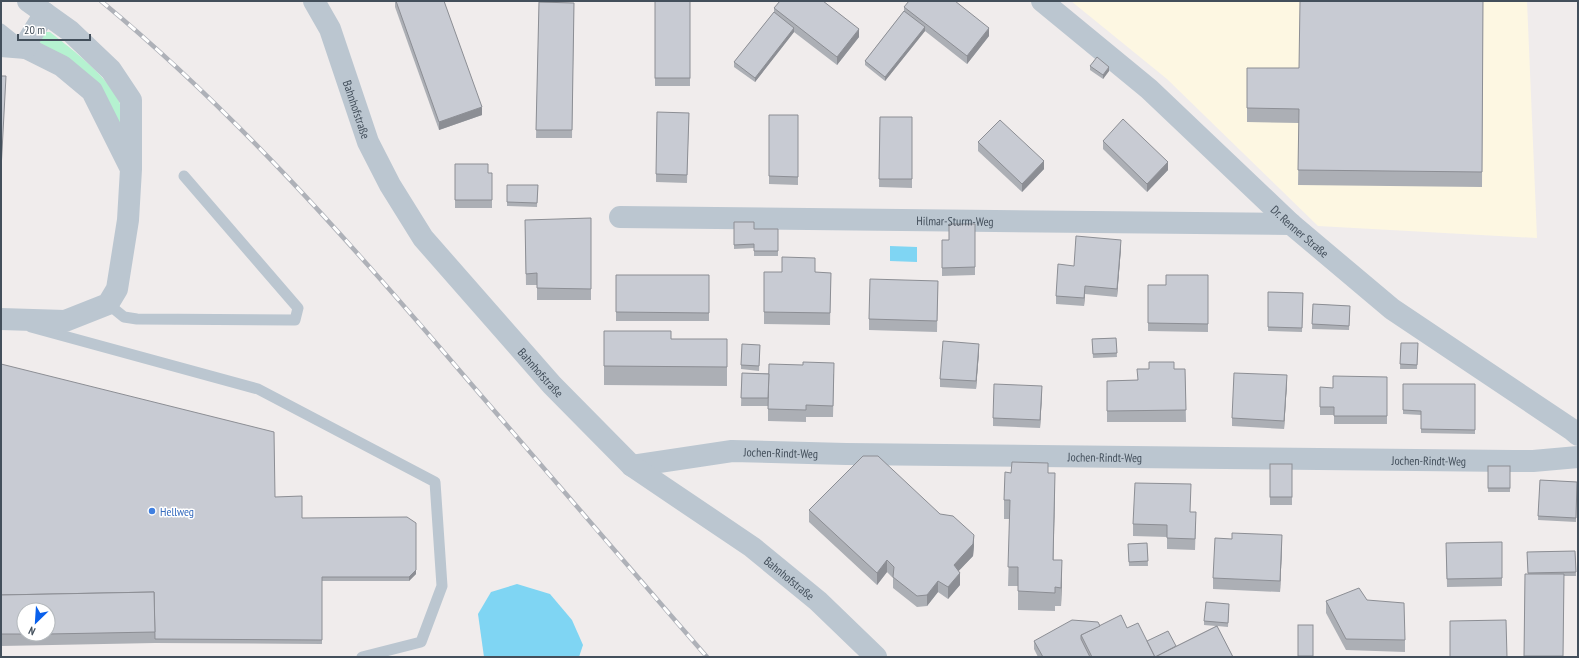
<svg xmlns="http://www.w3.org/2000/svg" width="1579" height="658" viewBox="0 0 1579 658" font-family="'PT Sans Narrow',sans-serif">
  <rect width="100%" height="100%" fill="#f0ecec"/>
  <path fill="#fdf7e2" d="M1071 1H1527L1537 238 1318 226 1167 79Z"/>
  <path fill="#b5f2d0" d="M43 32H50C71 49 133 93 121 124L34 44Z"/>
  <g fill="#7fd5f3">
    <path d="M890 246 917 247V262L890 261Z"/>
    <path d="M517 584 550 594 572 620 583 645 579 657H484L478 614 491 592Z"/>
  </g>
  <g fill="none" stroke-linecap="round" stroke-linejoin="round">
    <g stroke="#bbc6d0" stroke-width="11">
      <path d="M1 29 21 45"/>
      <path d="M108 304 124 317 137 319 295 320 298 308 184 176"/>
      <path d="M31 327 258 389 435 482 442 586 421 642 362 657"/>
    </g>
    <g stroke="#bbc6d0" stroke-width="22">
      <path id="s1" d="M1042 1 1149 89 1291 224 1392 309 1571 429 1578 435"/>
      <path d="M1 46 26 48 62 66 92 91 129 165"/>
      <path d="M26 48 29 39 45 13"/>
      <path id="s2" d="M620 217 1291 224"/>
      <path d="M1 319 65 321 108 304 117 289 128 220 131 169V100L111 70 70 31 28 1"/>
      <path id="s3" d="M632 466 732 451 846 454 1513 461H1533L1578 457"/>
    </g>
    <path stroke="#bbc6d0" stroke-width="22" id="s4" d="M314 1 330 29 368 142 390 185 423 238 552 385 632 466 752 547 818 601 876 657"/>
    <defs>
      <path id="rail" d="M101 1C234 111 348 240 460 371 542 466 624 562 707 657"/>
    </defs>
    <use href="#rail" stroke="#aeb1b8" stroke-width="4.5"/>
    <use href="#rail" stroke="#fff" stroke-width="3" stroke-dasharray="9" stroke-linecap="butt"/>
  </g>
  <g fill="#acafb5" fill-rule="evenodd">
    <path d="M395 1H444L482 115 439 130 395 7Z"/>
    <rect x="655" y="1" width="35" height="85"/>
    <path d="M1483 1 1482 187 1298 185 1299 123 1247 122V108L1299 68Z"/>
    <path d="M539 2 574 3 572 138H536Z"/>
    <path d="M904 7 989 36 967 64 925 31 885 81 865 65V61L904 11Z"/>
    <path d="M774 8 859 37 837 65 794 32 755 82 734 67V62L774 12Z"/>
    <path d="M1090 66 1109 71 1103 79 1090 70Z"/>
    <path d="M689 113 687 183 656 182V174Z"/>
    <path d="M769 115H798V185L769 184Z"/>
    <path d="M880 117H912V188L879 187Z"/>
    <path d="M1103 141 1168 170 1147 192 1103 149Z"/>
    <path d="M978 142 1044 169 1022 192 978 151Z"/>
    <path d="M455 164 488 173H492V208H455Z"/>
    <path d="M507 185H538L537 207 507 206Z"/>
    <path d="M525 220 591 289V300H537V285H526Z"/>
    <path d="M734 222 754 229H778V256H754V248L734 249Z"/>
    <path d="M975 224V275L942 276V240H949Z"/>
    <path d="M1121 248 1117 297 1085 294 1084 306 1056 304V296L1074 266Z"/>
    <path d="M764 272 831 273 830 325 764 324Z"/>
    <rect x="616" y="275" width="93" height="46"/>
    <path d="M1208 275V332L1148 331V285H1166Z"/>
    <path d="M938 281 937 332 869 330V319Z"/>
    <path d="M1268 292 1303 293 1302 332 1268 331Z"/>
    <path d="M1313 304 1350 306 1349 330 1312 329Z"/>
    <path d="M1116 338 1117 357 1093 358 1092 339Z"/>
    <path d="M671 339H727V386L604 385V366Z"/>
    <path d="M1401 343H1418L1417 369H1400Z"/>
    <path d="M760 345 759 371 741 369V365Z"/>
    <path d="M979 352 976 389 940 387V379Z"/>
    <path d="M1 364 275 497 302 518 416 523V574L409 581H322V644L155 643 1 646ZM48 610V634H24Z"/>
    <path d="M1174 369H1185L1186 422H1107V381L1137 380Z"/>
    <path d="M742 373 834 374 833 417H806V422L768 421V406H741Z"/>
    <path d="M1387 377V424H1334V415H1320V387L1333 388Z"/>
    <path d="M1287 383 1284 429 1232 426V418Z"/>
    <path d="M1403 384H1475V434L1421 433V415L1403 414Z"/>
    <path d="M1042 394 1040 428 993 426V418Z"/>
    <rect x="1270" y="464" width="22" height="41"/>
    <rect x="1488" y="466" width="22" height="26"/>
    <path d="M1048 473 1055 491 1053 560 1062 579 1061 606H1055V611L1018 610V586H1008L1010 519H1004V500Z"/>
    <path d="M1540 480 1577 482 1576 522 1538 520Z"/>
    <path d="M809 510 974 546 973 556 958 571 960 585 948 599 938 592 927 606 917 607 893 588V578L887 572 877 585 809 522Z"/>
    <path d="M1191 512 1196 523 1195 550 1167 549V537L1133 536V524Z"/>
    <path d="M1502 542V586L1447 587 1446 543Z"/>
    <path d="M1147 543 1148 566H1129L1128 544Z"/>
    <path d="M1282 547 1280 592 1213 589V578Z"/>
    <path d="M1575 551 1576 576H1564L1563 657H1524L1525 574H1528L1527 552Z"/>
    <path d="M1367 600 1405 640V652L1346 650 1326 613V601Z"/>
    <path d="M1229 608 1228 627 1217 626 1233 657H1038L1034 649V641L1127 628 1147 641 1176 646 1216 626 1204 625V621Z"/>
    <rect x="1298" y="625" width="15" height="32"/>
  </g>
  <g fill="#8c8e94">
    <path d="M925 27V31L885 81V77Z"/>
    <path d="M794 28V32L755 82V78Z"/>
    <path d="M989 28V36L967 64V56Z"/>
    <path d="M859 29V37L837 65V57Z"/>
    <path d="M1109 67V71L1103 79V75Z"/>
    <path d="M482 107V115L439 130V122Z"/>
    <path d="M1044 161V169L1022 192V184Z"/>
    <path d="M1168 162V170L1147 192V184Z"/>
    <path d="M1121 240V248L1117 297V289Z"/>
    <path d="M1085 286V294L1084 306V298Z"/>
    <path d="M979 344V352L976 389V381Z"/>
    <path d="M1287 375V383L1284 429V421Z"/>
    <path d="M1042 386V394L1040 428V420Z"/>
    <path d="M1055 473V491L1053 579V560Z"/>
    <path d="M974 535V546L973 556 954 576V565Z"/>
    <path d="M1282 535V547L1280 592V581Z"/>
    <path d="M887 560V572L877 585V573Z"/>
    <path d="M1062 560V579L1061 606V588Z"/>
    <path d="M416 570V574L409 581V577Z"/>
    <path d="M960 573V585L948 599V587Z"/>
    <path d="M938 581V592L927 606V595Z"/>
  </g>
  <g fill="#c8cbd3" stroke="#8c8e94">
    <path d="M396 1H444L482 107 439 122Z"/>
    <rect x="655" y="1" width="35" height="77"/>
    <path d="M780 1H823L859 29 837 57 774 8Z"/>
    <path d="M909 1H955L989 28 967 56 904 7Z"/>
    <path d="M1300 1H1483L1482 172 1298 170 1299 109 1247 108V68H1299Z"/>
    <path d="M539 2 574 3 572 130H536Z"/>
    <path d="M904 11 925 27 885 77 865 61Z"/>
    <path d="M774 12 794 28 755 78 734 62Z"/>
    <path d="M1097 57 1109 67 1103 75 1090 66Z"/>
    <path d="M1 76H6L1 170Z"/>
    <path d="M657 112 689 113 687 175 656 174Z"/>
    <path d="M769 115H798V177L769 176Z"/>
    <path d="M880 117H912V179H879Z"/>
    <path d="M1123 119 1168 162 1147 184 1103 141Z"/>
    <path d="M1000 120 1044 161 1022 184 978 142Z"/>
    <path d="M455 164H488V173H492V200H455Z"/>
    <path d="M507 185H538L537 203 507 202Z"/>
    <path d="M591 218V289L537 288V273L526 274 525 220Z"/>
    <path d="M734 222H754V229H778V251H754V244L734 245Z"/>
    <path d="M949 224H975V267L942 268V240H949Z"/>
    <path d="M1076 236 1121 240 1117 289 1085 286 1084 298 1056 296 1058 264 1074 266Z"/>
    <path d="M782 257 815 258V272L831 273 830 313 764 312V272H782Z"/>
    <path d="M616 275H709V313L616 312Z"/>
    <path d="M1166 275H1208V324L1148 323V285H1166Z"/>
    <path d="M870 279 938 281 937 321 869 319Z"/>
    <path d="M1268 292 1303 293 1302 328 1268 327Z"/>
    <path d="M1313 304 1350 306 1349 326 1312 324Z"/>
    <path d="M604 331H671V339H727V367L604 366Z"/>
    <path d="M1116 338 1117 353 1093 354 1092 339Z"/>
    <path d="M943 341 979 344 976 381 940 379Z"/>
    <path d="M1401 343H1418L1417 365 1400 364Z"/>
    <path d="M742 344 760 345 759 366 741 365Z"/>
    <path d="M803 362 834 363 833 406 806 405V410L768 409 769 364 803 365Z"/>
    <path d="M1149 362H1174V369H1185L1186 410 1107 411V381L1138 380 1137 369H1149Z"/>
    <path d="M1 364 274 432 275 497 302 496V518L407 517 416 523V570L409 577H322V640L155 639 154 592 1 595Z"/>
    <path d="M742 373 769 374 768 398H741Z"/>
    <path d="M1234 373 1287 375 1284 421 1232 418Z"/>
    <path d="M1333 376 1387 377V416H1334V407H1320V387L1333 388Z"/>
    <path d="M994 384 1042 386 1040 420 993 418Z"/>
    <path d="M1403 384H1475V430L1421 429V411L1403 410Z"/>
    <path d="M863 456H878L940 514 953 516 974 535 973 544 954 565 960 573 948 587 938 581 927 595 917 596 893 577 894 567 887 560 877 573 809 510Z"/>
    <path d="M1012 462 1048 463V473H1055L1053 560H1062L1061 588 1055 587V593L1018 591V567H1008L1010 500H1004L1005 472 1011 473Z"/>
    <rect x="1270" y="464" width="22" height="33"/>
    <rect x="1488" y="466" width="22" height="22"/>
    <path d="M1540 480 1577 482 1576 518 1538 516Z"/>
    <path d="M1135 483 1191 484 1190 512H1196L1195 539 1167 538V525L1133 524Z"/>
    <path d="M1232 533 1282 535 1280 581 1213 578 1215 538 1232 539Z"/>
    <path d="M1502 542V578L1447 579 1446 543Z"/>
    <path d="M1147 543 1148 561 1129 562 1128 544Z"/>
    <path d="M1575 551 1576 572 1528 573 1527 552Z"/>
    <path d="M1525 574H1564L1563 656H1524Z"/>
    <path d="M1359 588 1367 600 1404 603 1405 640 1346 639 1326 601Z"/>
    <path d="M154 592 155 632 48 634V610H24V634H1V595Z"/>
    <path d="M1206 602 1229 604 1228 623 1204 621Z"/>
    <path d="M1121 615 1127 628 1138 623 1155 657 1217 626 1233 657H1092L1081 635Z"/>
    <path d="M1072 620 1098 622 1100 626 1081 635V639L1090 657H1043L1034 641Z"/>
    <path d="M1506 620 1507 657H1450V621Z"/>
    <rect x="1298" y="625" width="15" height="31"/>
    <path d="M1168 631 1176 646 1155 657 1147 641Z"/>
  </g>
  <circle fill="#3f7fe0" stroke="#fff" stroke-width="1.5" cx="152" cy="511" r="4"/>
  <g text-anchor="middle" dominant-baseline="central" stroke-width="3" stroke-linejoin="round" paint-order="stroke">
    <g font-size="12" fill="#434f5b" stroke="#fff">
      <text stroke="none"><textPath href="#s4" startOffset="117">Bahnhofstraße</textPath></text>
      <text stroke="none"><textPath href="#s2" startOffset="335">Hilmar-Sturm-Weg</textPath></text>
      <text stroke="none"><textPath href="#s1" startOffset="346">Dr. Renner Straße</textPath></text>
      <text stroke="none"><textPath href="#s4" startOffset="441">Bahnhofstraße</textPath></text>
      <text stroke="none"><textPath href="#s3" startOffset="150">Jochen-Rindt-Weg</textPath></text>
      <text stroke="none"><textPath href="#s3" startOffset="474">Jochen-Rindt-Weg</textPath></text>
      <text stroke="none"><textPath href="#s3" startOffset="798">Jochen-Rindt-Weg</textPath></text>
      <text stroke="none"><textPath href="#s4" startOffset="765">Bahnhofstraße</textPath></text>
    </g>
    <g font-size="12" fill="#366cbe" stroke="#fff" text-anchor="start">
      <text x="160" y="511">Hellweg</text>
    </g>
  </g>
  <rect width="1579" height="658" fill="none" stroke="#434f5b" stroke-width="4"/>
  <g transform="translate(36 622) rotate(205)"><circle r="19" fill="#ffffff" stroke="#b4b9bd"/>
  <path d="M0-3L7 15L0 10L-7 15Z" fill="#0960ec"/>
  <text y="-6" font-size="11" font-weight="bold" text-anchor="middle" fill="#434f5b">N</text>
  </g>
  <path d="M18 34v6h72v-6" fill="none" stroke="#434f5b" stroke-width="2"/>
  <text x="24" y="34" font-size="12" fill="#434f5b" stroke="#ffffff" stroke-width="3" paint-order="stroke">20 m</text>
</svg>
